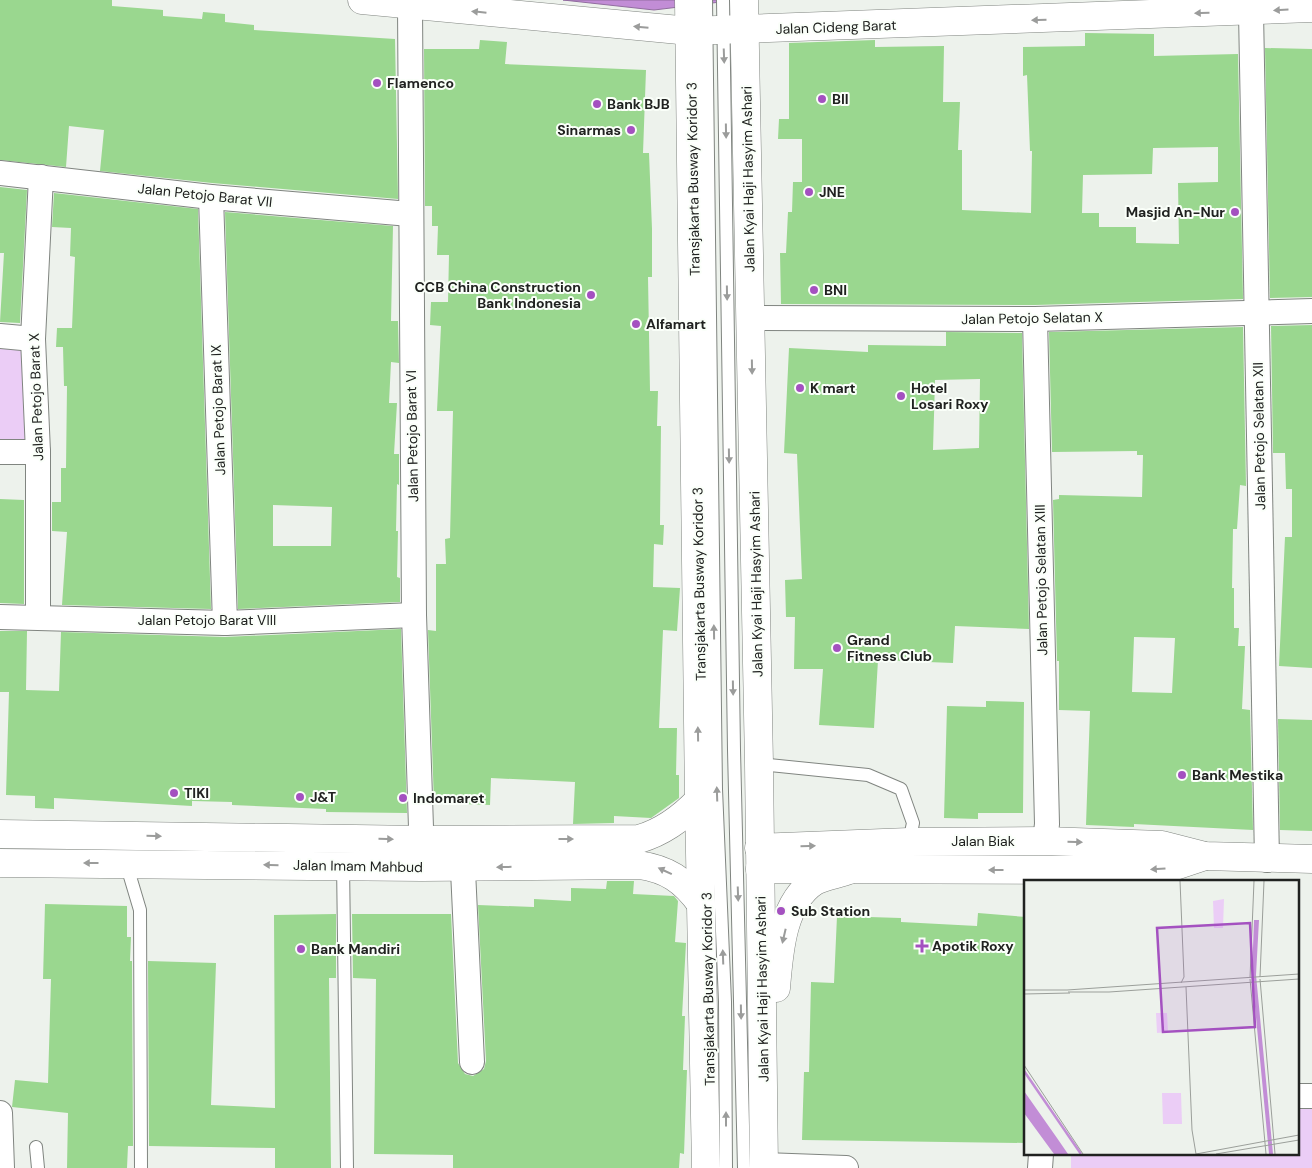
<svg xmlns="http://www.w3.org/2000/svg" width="1312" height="1168" viewBox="0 0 1312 1168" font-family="'DM Sans',sans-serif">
  <rect width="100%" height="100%" fill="#edf2ec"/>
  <g fill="#ebcdf6">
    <path d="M0 336 33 339 38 452H0Z"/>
    <path d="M1298 1107 1312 1108V1168H1071V1154H1298Z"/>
  </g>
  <path fill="#c28dd6" stroke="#916d9f" d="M563 0H737L654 10Z"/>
  <g fill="#9ad78f" fill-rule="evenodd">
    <path d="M0 0H112V6L163 10V16L202 19 203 12 225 14V22L254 25V30L395 39 398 199 212 183 100 171 104 130 69 126 66 167 0 160Z"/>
    <path d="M1085 33 1154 34V56L1238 54 1243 299 1035 305 781 304 780 253H786L788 212H792L793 182H802V139H778L779 119H789V43L875 40V47L944 46 943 102H960L958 150H962V210L1031 213 1032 151H1030L1027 75 1023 76V47L1085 46ZM1218 147V182L1178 183 1179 244 1136 243V227H1099V213H1082L1083 175 1152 174 1153 148Z"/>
    <path d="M480 40 507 42 505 64 646 70 643 153H649L652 229V277H648L650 391H658L657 426H661L660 525H664L663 545 654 544 653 587 680 588 677 631 663 630 659 728H677L676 775H679V798L651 818 614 816V823L573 824 575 782 491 778 490 805 434 803 428 630 436 631V564H446L445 539 450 538 453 411H437L441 326 430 325 431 302H448L449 255H437L438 226H432V206H425L424 49H479Z"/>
    <path d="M1265 48 1312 49V297L1270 298Z"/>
    <path d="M0 187 27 190 20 323 0 322 4 253H0Z"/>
    <path d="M54 193 198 209 211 609 62 605 67 532 52 531V502H61V468H66L67 386H64L63 347H56L57 328H72L75 257 70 256 71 228 52 227Z"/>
    <path d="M225 212 393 226 391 321H398L399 363 391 362 389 403H397L394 454H399V485L397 484 396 531H398L397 577 400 578V602L238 609ZM273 505 332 507 331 546H273Z"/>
    <path d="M1312 325V668L1279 666 1285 537H1292V489H1286L1285 453H1273L1271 326Z"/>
    <path d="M1243 327 1246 486 1240 485 1237 529H1233L1232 588H1234V628H1239L1238 646H1245L1242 709 1250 710 1253 830 1134 824V827L1086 825 1090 711 1059 710V661H1057L1053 500 1059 499V495L1142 497 1143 455H1137V451L1052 452 1049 332ZM1134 637 1175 638 1172 693 1132 692Z"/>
    <path d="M946 332 1022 333 1029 629 955 626 953 663 878 660 874 728 819 725 823 669H794L795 617H786L785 580 802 579 797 454 784 453 789 348 868 352V345L946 346ZM980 379 979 448 933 450 935 380Z"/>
    <path d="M0 499 24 500V604L0 603Z"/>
    <path d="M401 629 407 813 326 812V809L232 805V802L192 801V806L54 798V809L35 808V796L6 795 9 692H0V631H27L26 690 59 691 61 632 225 637Z"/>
    <path d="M986 701 1024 702 1023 813H978V819L944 818 947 706 986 707Z"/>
    <path d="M1278 719 1312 720V831L1280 830Z"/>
    <path d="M607 881H634L633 894 674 896 678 901 675 942 686 943 682 1016H685L683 1070H687L684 1154 680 1153 679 1168H453V1155L374 1154 376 979 353 978 352 914H451L458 1063 465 1074 473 1076 484 1069 486 1061 478 905 534 907V899L571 901V888L606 889Z"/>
    <path d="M45 904 127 906V937H131L130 961H132L133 1146H128L127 1168H67L68 1113 12 1107 15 1080 48 1083 51 979H43Z"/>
    <path d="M978 913 1026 917V1143L802 1140 804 1072H809L811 982 834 983 837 916 901 918V922L977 926Z"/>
    <path d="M336 914V978H329L331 1168H275V1148L149 1146 148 961 216 963 211 1105 275 1108 274 915Z"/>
  </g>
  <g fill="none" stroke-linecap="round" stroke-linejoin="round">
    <defs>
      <g id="service">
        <path d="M706 0 716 789 725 1002 726 1168"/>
        <path d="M723 0 734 750 744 1168"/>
        <path d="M759 764 868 775 901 789 913 823 909 842"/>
        <path d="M126 863 140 910 141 1168"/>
        <path d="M343 863 347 1168"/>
        <path d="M36 1147 38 1168"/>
      </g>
      <g id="minor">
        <path d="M410 5 414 615 422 858"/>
        <path d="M1251 12 1267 860"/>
        <path d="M0 173 211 197 410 214"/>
        <path d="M211 197 225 623"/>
        <path d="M751 318 1035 319 1312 311"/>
        <path d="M1035 319 1047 824 1045 841"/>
        <path d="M0 336 33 339"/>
        <path d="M0 452H38"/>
        <path d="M0 617 225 623 414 615"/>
        <path d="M38 617V452L33 339 41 177"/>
        <path d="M462 849 472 1062"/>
        <path d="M1298 1096H1312"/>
        <path d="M0 1113 2 1168"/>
        <path d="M764 1165 846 1168"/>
        <path d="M1040 1168 1041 1154"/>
      </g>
      <path id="tertiary" d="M362 0 690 31"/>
      <g id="secondary">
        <path d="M0 834 422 840 639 839C663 832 682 818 699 800"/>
        <path d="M759 848 909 842 1045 841 1162 845 1205 856 1312 859"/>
        <path d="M0 863 422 867 639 865C667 869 684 880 701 904"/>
        <path d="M760 869 1163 870 1205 856"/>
      </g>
      <g id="primary">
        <path d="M689 0 699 800 706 1168"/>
        <path d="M744 0 759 764 764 1168"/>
        <path d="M690 31 1312 8"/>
        <path d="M776 988C779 952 782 902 815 881 824 876 839 874 849 870"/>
      </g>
    </defs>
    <use href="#service" stroke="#808580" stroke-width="14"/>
    <use href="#minor" stroke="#808580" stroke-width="26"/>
    <use href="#tertiary" stroke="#808580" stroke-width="29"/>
    <use href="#secondary" stroke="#808580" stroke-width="29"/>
    <use href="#primary" stroke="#808580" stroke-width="29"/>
    <use href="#service" stroke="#fff" stroke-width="12"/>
    <use href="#minor" stroke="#fff" stroke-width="24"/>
    <use href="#tertiary" stroke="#fff" stroke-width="28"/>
    <use href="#secondary" stroke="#fff" stroke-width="28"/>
    <use href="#primary" stroke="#fff" stroke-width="28"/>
  </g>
  <defs><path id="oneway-solid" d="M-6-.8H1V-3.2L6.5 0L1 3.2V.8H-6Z" transform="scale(1.25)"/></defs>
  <g fill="#9b9c9b">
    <use href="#oneway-solid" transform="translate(1281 10) rotate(177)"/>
    <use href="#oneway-solid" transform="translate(479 12) rotate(-174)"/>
    <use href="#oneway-solid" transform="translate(1202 13) rotate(178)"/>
    <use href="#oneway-solid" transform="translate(1039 20) rotate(178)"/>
    <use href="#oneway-solid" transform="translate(641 27) rotate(-175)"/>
    <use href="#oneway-solid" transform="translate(724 56) rotate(88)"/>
    <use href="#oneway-solid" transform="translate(726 131) rotate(89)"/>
    <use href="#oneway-solid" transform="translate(727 293) rotate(89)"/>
    <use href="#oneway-solid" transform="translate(752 367) rotate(89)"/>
    <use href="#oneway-solid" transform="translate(729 456) rotate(89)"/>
    <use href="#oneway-solid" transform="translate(714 632) rotate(-91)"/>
    <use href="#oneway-solid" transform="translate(733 688) rotate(89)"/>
    <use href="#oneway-solid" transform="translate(698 734) rotate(-91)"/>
    <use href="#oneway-solid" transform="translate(717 794) rotate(-92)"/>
    <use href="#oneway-solid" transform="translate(154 836) rotate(1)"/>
    <use href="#oneway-solid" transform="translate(386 839) rotate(1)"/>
    <use href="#oneway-solid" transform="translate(566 839)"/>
    <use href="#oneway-solid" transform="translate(1075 842) rotate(2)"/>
    <use href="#oneway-solid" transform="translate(808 846) rotate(-2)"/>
    <use href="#oneway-solid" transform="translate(91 863) rotate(-180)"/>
    <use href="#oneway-solid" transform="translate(271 865) rotate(-179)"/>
    <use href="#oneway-solid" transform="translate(504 867) rotate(179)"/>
    <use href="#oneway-solid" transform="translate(1158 869) rotate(176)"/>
    <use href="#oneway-solid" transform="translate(996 870) rotate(180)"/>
    <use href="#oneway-solid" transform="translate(665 871) rotate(-155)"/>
    <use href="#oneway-solid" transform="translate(738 894) rotate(88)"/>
    <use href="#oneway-solid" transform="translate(784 936) rotate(103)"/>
    <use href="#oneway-solid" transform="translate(723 957) rotate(-92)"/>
    <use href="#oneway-solid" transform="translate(741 1012) rotate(89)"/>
    <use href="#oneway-solid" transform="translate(726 1119) rotate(-90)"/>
  </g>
  <g fill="#a451c0" stroke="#fafff9" stroke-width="2">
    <circle cx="377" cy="83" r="5"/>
    <circle cx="822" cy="99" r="5"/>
    <circle cx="597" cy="104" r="5"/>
    <circle cx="631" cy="130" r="5"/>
    <circle cx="809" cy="192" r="5"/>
    <circle cx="1235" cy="212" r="5"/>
    <circle cx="814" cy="290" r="5"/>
    <circle cx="591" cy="295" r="5"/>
    <circle cx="636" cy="324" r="5"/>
    <circle cx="800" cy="388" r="5"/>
    <circle cx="901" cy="396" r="5"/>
    <circle cx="837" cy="648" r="5"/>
    <circle cx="1182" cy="775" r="5"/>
    <circle cx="174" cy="793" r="5"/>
    <circle cx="300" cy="797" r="5"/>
    <circle cx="403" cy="798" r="5"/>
    <circle cx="781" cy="911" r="5"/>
    <path d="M919.5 938.5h5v5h5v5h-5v5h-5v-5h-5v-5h5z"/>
    <circle cx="301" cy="949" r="5"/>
  </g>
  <g text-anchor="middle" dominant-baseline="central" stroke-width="4" stroke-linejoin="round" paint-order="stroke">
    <g font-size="14" fill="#202220" stroke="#fafff9">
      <text transform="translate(836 27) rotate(-2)">Jalan Cideng Barat</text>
      <text transform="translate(693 179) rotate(-91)">Transjakarta Busway Koridor 3</text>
      <text transform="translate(748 179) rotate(-91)">Jalan Kyai Haji Hasyim Ashari</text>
      <text transform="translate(205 195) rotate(6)">Jalan Petojo Barat VII</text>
      <text transform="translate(1032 318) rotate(-1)">Jalan Petojo Selatan X</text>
      <text transform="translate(36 397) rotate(-92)">Jalan Petojo Barat X</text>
      <text transform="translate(218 410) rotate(-92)">Jalan Petojo Barat IX</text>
      <text transform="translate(412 436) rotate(-91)">Jalan Petojo Barat VI</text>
      <text transform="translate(1259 436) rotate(-91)">Jalan Petojo Selatan XII</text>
      <text transform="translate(1041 580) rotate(-91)">Jalan Petojo Selatan XIII</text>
      <text transform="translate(699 584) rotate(-91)">Transjakarta Busway Koridor 3</text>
      <text transform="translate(756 584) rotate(-91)">Jalan Kyai Haji Hasyim Ashari</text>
      <text x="207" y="620">Jalan Petojo Barat VIII</text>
      <text x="983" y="841">Jalan Biak</text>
      <text transform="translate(358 866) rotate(1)">Jalan Imam Mahbud</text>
      <text transform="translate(708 989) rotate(-91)">Transjakarta Busway Koridor 3</text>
      <text transform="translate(762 989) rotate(-91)">Jalan Kyai Haji Hasyim Ashari</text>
    </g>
    <g font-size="14" font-weight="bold" fill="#202220" stroke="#fafff9" text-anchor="start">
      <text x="387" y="83">Flamenco</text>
      <text x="832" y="99">BII</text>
      <text x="607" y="104">Bank BJB</text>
      <text x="621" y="130" text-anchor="end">Sinarmas</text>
      <text x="819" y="192">JNE</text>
      <text x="1225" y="212" text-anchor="end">Masjid An-Nur</text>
      <text x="581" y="287" text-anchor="end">CCB China Construction<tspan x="581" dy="16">Bank Indonesia</tspan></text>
      <text x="824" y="290">BNI</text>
      <text x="646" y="324">Alfamart</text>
      <text x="810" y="388">K mart</text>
      <text x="911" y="388">Hotel<tspan x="911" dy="16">Losari Roxy</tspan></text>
      <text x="847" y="640">Grand<tspan x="847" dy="16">Fitness Club</tspan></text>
      <text x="1192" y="775">Bank Mestika</text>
      <text x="184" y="793">TIKI</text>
      <text x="310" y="797">J&amp;T</text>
      <text x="413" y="798">Indomaret</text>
      <text x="791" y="911">Sub Station</text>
      <text x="932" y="946">Apotik Roxy</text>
      <text x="311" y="949">Bank Mandiri</text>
    </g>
  </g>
  <g transform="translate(1024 880)">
    <rect width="275" height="275" fill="#edf2ec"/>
    <path d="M200 19 199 48H190L189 21ZM132 133H143L144 152 133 153ZM138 213H157L158 244H139Z" fill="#ebcdf6"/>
    <path d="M230 40H235L232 95 249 274H245L228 95ZM0 211 33 258 44 274H30L0 233Z" fill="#c28dd6"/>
    <path fill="none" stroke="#c28dd6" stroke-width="2.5" d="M0 191 57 274"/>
    <path fill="none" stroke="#9b9f9a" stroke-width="1" d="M156 1 160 97 157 103M236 97 240 1M226 98 230 1M226 99 242 274M236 99 251 274M162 107 168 250 172 274M0 110H43L275 94M44 112H85L275 99M0 114 46 113M0 185 59 274M172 274 275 255M192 274 275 260"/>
    <path fill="#a451c0" fill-opacity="0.15" stroke="#a451c0" stroke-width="2.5" d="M226 43 231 147 139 152 133 48Z"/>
    <rect width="275" height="275" fill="none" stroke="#202220" stroke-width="2.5"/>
  </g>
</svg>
